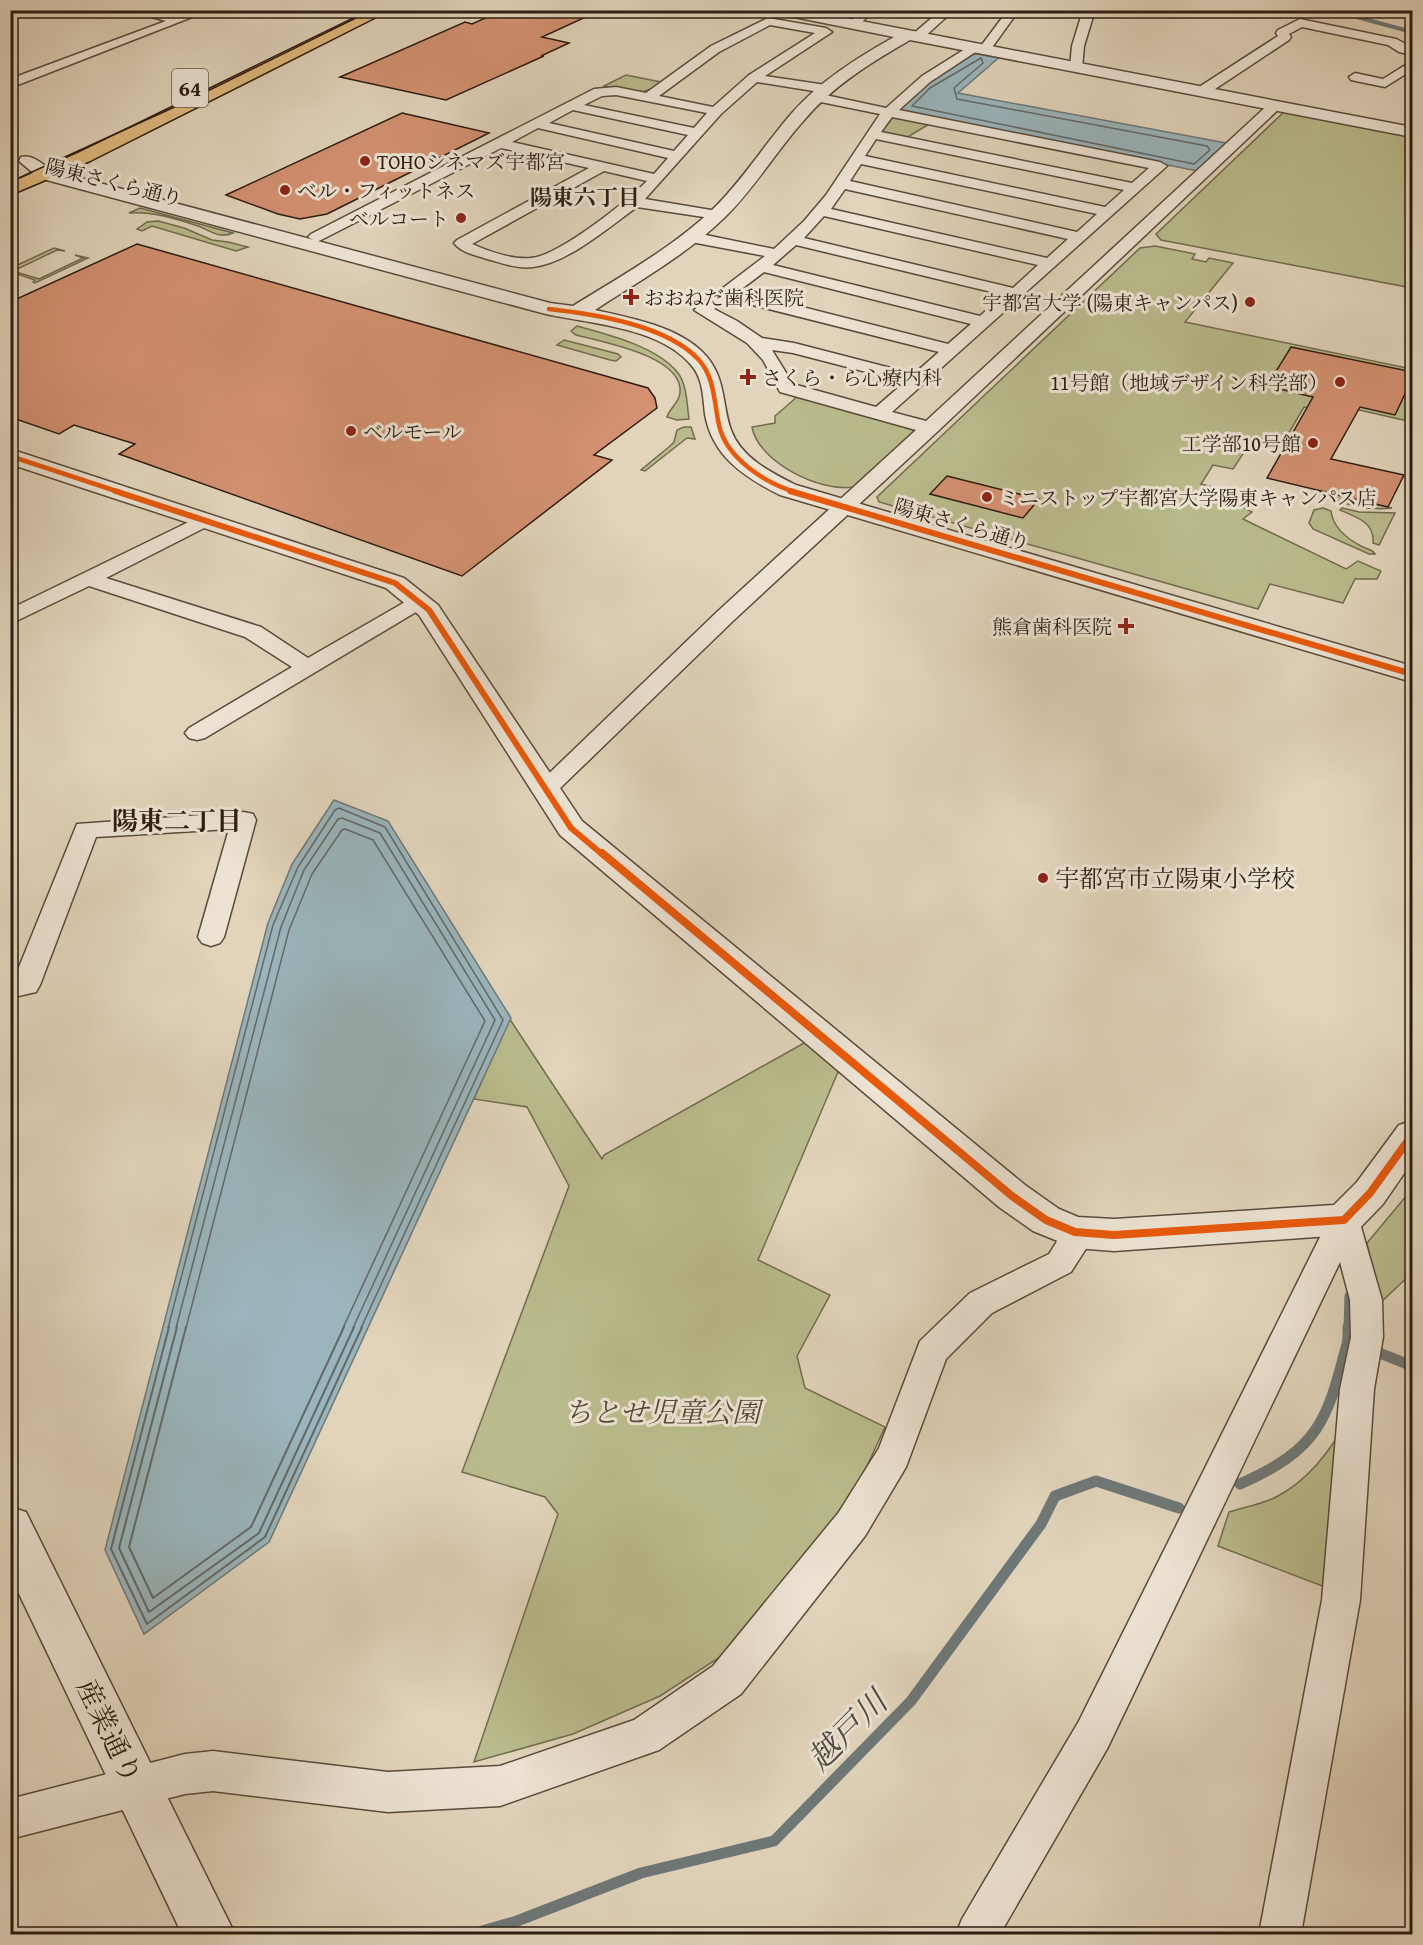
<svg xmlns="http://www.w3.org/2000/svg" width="1423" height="1945" viewBox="0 0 1423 1945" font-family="'Gentium Book Plus','Noto Serif JP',serif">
  <rect width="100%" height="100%" fill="#e1d4bb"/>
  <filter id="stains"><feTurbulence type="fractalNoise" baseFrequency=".00333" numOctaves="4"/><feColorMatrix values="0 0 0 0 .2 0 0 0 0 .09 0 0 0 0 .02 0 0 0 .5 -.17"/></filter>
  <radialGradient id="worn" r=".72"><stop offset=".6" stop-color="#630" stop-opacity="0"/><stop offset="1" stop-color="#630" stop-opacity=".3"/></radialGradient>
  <g fill="#b9bb8c" stroke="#726c4f" stroke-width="1.5">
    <path d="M626 75 661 82C640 99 630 91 604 86Z"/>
    <path d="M1285 111 1412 137V288L1161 240 1156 234Z"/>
    <path d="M891 117H901L931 123 906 138 883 134 879 131Z"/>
    <path d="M140 208 233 233C219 239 211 231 198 226 176 219 152 211 129 213Z"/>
    <path d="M158 221 184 228 212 240 228 242 248 247 236 251 152 226 142 231 137 229 147 222Z"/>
    <path d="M1155 246 1195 254 1192 259 1206 262 1209 258 1233 263 1185 322 1412 369V422L1333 404 1328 412 1304 407 1283 443 1254 437 1233 469 1213 465 1201 484 1226 491 1230 500 1252 512 1243 519 1346 569 1358 561 1381 571 1377 579H1355L1343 603 1270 584 1258 609 879 502 877 497 1140 248Z"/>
    <path d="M54 248 65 251 57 250 13 271 39 279 83 258 75 255 88 258 35 283 33 282 35 280 14 273 11 275V268Z"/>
    <path d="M577 326C607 334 658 347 678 373 687 385 687 405 689 419L677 420 667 417C669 409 679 403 680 393 684 356 602 342 576 335L571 331Z"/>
    <path d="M564 340 618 354 621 357 616 361 610 360 557 345Z"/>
    <path d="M798 396 910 427 914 431 854 487C821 493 758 462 752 427L775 423V416Z"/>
    <path d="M684 427H691L695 439 687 438 645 471 641 470 670 446 674 442 677 430Z"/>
    <path d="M1319 491 1392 508C1365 511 1342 505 1319 491Z"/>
    <path d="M1323 508 1331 511C1333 528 1347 539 1363 547 1369 550 1372 549 1375 554H1369L1313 529 1309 523 1314 510Z"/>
    <path d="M1342 508 1359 512 1395 513 1379 545 1373 543C1375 522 1356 517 1340 510Z"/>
    <path d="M509 1018 602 1159 604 1155 813 1038 841 1065 758 1260 830 1295 797 1356 805 1388 885 1427 861 1479 817 1543 720 1657 660 1696 573 1734 474 1762 558 1514 545 1497 462 1472 569 1186 527 1107 474 1099Z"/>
    <path d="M1412 1189V1273L1379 1304 1367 1243Z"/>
    <path d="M1345 1425 1330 1589 1218 1546 1229 1512C1245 1507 1264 1504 1278 1496 1308 1480 1328 1453 1345 1425Z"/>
  </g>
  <g fill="#9ab5bc" stroke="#6e7878" stroke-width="1.5">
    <path d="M984 52 1002 55 958 93 1226 143 1197 171 902 111 898 109C917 92 960 54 984 52Z"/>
    <path d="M334 800 388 821 511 1018 269 1542 144 1634 105 1550 268 923 292 864Z"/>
  </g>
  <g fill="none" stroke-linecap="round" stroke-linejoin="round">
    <g stroke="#636967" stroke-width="1.5">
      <path d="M981 58 983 63 954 88 957 99 1207 146 1210 150 1194 164 912 106 930 88Z"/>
      <path d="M168 1328 273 925 298 867 335 810 339 808 385 827 503 1020 361 1328"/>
      <path d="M176 1328 281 927 304 870 338 819 342 818 380 833 495 1020 353 1328"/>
      <path d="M186 1328 289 930 312 874 342 830 345 829 373 840 485 1021 343 1328"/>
    </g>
    <g stroke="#636967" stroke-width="2">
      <path d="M169 1327 111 1549 147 1624 265 1537 362 1327"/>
      <path d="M177 1327 119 1548 149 1612 259 1533 354 1327"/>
      <path d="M186 1327 129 1547 153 1598 251 1527 344 1327"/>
    </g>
    <path stroke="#6e7878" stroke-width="4" d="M1331 10 1412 32"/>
    <path stroke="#6e7878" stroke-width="9" d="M1348 1328 1349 1296"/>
    <g stroke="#6e7878" stroke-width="11">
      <path d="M1348 1340V1327"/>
      <path d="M1372 1350 1412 1366"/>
      <path d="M1240 1484C1321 1448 1327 1420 1348 1340L1360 1345"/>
      <path d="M472 1934 517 1921 641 1873 774 1841 911 1701 1041 1524 1055 1496 1096 1481 1179 1508"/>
    </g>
  </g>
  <g fill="#d39171" stroke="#2c1d12" stroke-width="1.5">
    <path d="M503 10H601L542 37 569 43 541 56H544L446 100 340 77 465 22 472 24Z"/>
    <path d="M402 113 489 133 327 214 300 219 278 214 226 195Z"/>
    <path d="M137 244 648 388 655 398 657 408 594 455 612 460 462 576 119 454 135 444 74 425 59 434 10 417V302Z"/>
    <path d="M1291 347 1413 372V377L1395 415 1360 407 1331 459 1404 475 1388 507 1267 478 1313 397 1267 386Z"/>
    <path d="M947 476 1039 499 1023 518 930 494Z"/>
  </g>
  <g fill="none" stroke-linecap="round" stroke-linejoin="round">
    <defs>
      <g id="minor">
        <path d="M127 10H150L178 16 193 10H210L10 88V79L166 21Z"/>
        <path d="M862 10H874L858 26H850V22Z"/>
        <path d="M941 10H954L921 40H913V34Z"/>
        <path d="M1008 10H1019L988 53H980L978 50Z"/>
        <path d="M1083 10H1095L1084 46 1082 68 1076 72 1070 68 1072 46Z"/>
        <path d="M768 18 826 28 832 32 765 76 826 85 832 89 826 93 757 82 721 114 645 199 717 211 724 215 722 218 717 219 637 207C609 227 568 263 533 267 518 269 501 263 487 259 475 255 462 253 454 243L457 240 589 168 501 148 321 240 316 242 308 237 311 234 594 89 616 87 646 93 711 46ZM770 25 815 33 749 75 713 107 659 96 719 52ZM616 95 707 113 694 128 584 105 602 96ZM573 110 688 135 674 151 549 123ZM538 128 668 158 654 174 512 142ZM604 171 647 181C627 201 559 256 531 258 513 260 488 251 472 244Z"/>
        <path d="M1300 19 1396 39 1412 47V55L1399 52 1388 45 1302 27 1289 34 1291 37 1289 40 1206 95H1196L1195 92 1196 89 1278 36 1276 33 1278 30Z"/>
        <path d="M973 44 977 45V51L930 82 899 110 1160 162 1167 166 892 412 926 421 1270 103H1280L1282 106 937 432 734 620 554 794 546 797 538 794 534 789 538 784 718 611 916 430 780 392 763 360 747 343 694 310 765 256 691 242 683 237 691 232 774 249 804 221 826 195 880 114 811 100 810 97 811 94 816 93 886 108 922 76ZM892 117 1149 168 1132 183 881 132ZM876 139 1124 190 1105 207 865 156ZM861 164 1097 214 1077 232 850 181ZM845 189 1068 239 1047 258 831 209ZM824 216 1038 265 1013 288 804 238ZM796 245 1004 295 980 316 773 265ZM764 272 971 324 948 344 739 291ZM729 299 939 352 914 374 794 343 762 338 737 321 714 309ZM772 350 793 353 905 382 876 407 793 384Z"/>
        <path d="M1412 61V70L1385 87 1351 80 1349 77 1355 73 1383 79Z"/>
        <path d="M203 515 210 517 213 521 210 525 106 578 261 627 308 658 412 598 419 596 426 598 430 602 426 606 205 738 197 740 189 738 185 733 189 728 292 667 245 637 89 586 10 624V609Z"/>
        <path d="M244 812 253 814 256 820 224 937 220 943 211 946 202 943 198 937 229 829 96 837 40 985 36 992 10 998V978L15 977 77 824Z"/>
        <path d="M1344 1207 1355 1211 1359 1220 1382 1300 1383 1337 1374 1389 1360 1600 1301 1934H1259L1322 1600 1340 1389 1351 1337 1350 1300 1340 1262 1107 1749 1000 1934H956L962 1919 1079 1721 1333 1211Z"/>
        <path d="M1075 1219 1086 1223 1091 1232 1087 1247 1071 1272 992 1313 946 1359 906 1467 865 1536 741 1694 659 1750 500 1806 388 1812 213 1791 185 1794 10 1839V1799L185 1754 213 1751 388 1772 500 1766 634 1720 713 1666 839 1512 879 1448 920 1341 970 1293 1049 1254 1056 1243 1064 1223Z"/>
      </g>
      <g id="tertiary">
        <path d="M772 10H804L1412 127V137L910 40C872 62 834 85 805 119 776 151 755 188 724 218 686 255 639 281 595 310 631 318 682 327 707 357 726 380 722 405 731 430 741 458 772 473 796 485L1412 666V682L780 495C744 477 712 456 705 414 703 397 703 379 692 366 660 326 587 324 542 313L39 178 19 161 21 157C33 154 42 164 51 170L550 303 573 306C621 276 672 248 713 209 743 180 764 145 792 113 820 81 857 58 894 37L779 14Z"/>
        <path d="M10 449 404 578 438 605 582 821 1025 1185 1059 1209 1078 1217 1114 1219 1334 1205 1357 1182 1399 1125 1412 1121V1162L1383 1204 1357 1231 1344 1235 1114 1251 1075 1248 1033 1231 999 1207 560 835 419 615 386 588 10 464Z"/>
        <path d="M10 1507 26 1512 235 1934H182L10 1575Z"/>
      </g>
      <path id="primary" d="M371 10H390L90 161 10 195V183L78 153Z"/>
    </defs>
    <use href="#minor" stroke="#594b3c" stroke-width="3"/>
    <use href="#tertiary" stroke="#594b3c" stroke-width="3"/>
    <use href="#primary" stroke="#2c1d12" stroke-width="3"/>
    <use href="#minor" fill="#ece3d3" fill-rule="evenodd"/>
    <use href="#tertiary" fill="#ece3d3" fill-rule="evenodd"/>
    <use href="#primary" fill="#e0ba7e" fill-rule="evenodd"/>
    <path stroke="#2c1d12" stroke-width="1.5" d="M10 182 181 104 372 10"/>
    <defs>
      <g id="cycleway-far2">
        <path d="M549 309C594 314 667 325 699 360 715 378 714 403 719 425 726 458 765 483 795 492"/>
        <path d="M10 456 119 492"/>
      </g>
      <g id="cycleway-far1">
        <path d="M115 491 395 583 429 610 571 828 603 855"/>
        <path d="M790 491 1412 674"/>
      </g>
      <path id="cycleway" d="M602 853 1012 1196 1046 1220 1075 1232 1114 1235 1344 1220 1370 1193 1412 1135"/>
    </defs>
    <use href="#cycleway-far2" stroke="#ece3d3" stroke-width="7"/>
    <use href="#cycleway-far1" stroke="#ece3d3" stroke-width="9"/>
    <use href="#cycleway" stroke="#ece3d3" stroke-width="12"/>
    <use href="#cycleway-far2" stroke="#e8590c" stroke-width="4.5"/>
    <use href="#cycleway-far1" stroke="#e8590c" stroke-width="6"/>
    <use href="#cycleway" stroke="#e8590c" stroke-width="8"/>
  </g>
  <g fill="#8f2418" stroke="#ece3d3" stroke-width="2">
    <circle cx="365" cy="161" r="6"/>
    <circle cx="285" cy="190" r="6"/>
    <circle cx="461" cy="218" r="6"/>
    <path d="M628 288h6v6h6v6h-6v6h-6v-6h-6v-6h6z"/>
    <circle cx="1250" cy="302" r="6"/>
    <path d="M745 368h6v6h6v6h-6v6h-6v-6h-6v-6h6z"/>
    <circle cx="1340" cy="382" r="6"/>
    <circle cx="351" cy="431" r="6"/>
    <circle cx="1313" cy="443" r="6"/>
    <circle cx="987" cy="497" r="6"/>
    <path d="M1123 617h6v6h6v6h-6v6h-6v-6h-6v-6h6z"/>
    <circle cx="1043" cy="878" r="6"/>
  </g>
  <g text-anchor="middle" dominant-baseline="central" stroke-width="6" stroke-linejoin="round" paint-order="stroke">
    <g font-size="20" fill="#2c1d12" stroke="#ece3d3" text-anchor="start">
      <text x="377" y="161">TOHOシネマズ宇都宮</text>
      <text x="297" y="190">ベル・フィットネス</text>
      <text x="449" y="218" text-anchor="end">ベルコート</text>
      <text x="644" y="297">おおねだ歯科医院</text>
      <text x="1238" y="302" text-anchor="end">宇都宮大学 (陽東キャンパス)</text>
      <text x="762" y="377">さくら・ら心療内科</text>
      <text x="1328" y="382" text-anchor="end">11号館（地域デザイン科学部）</text>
      <text x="363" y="431">ベルモール</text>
      <text x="1301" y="443" text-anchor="end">工学部10号館</text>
      <text x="999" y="497">ミニストップ宇都宮大学陽東キャンパス店</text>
      <text x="1112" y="626" text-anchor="end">熊倉歯科医院</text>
    </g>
    <g font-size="20" fill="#2c1d12" stroke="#ece3d3">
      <text transform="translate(114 182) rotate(14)">陽東さくら通り</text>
      <text transform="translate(962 524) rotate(16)">陽東さくら通り</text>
    </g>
    <rect fill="#ece3d3" stroke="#66584c" stroke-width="1.5" x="172" y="69" width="36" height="38" rx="4.5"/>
    <g font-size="22" font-weight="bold" fill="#2c1d12">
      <text x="190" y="88">64</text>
    </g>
    <g font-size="22" font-weight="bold" fill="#2c1d12" stroke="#ece3d3">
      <text x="585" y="197">陽東六丁目</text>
    </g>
    <g font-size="24" fill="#2c1d12" stroke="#ece3d3" text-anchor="start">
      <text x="1055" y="878">宇都宮市立陽東小学校</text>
    </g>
    <g font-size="26" font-weight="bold" fill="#2c1d12" stroke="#ece3d3">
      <text x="177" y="820">陽東二丁目</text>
    </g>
    <g font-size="28" font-style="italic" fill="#564c37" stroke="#ece3d3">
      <text x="662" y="1411">ちとせ児童公園</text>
    </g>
    <g font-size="28" fill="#2c1d12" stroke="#ece3d3">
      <text transform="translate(110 1731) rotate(64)">産業通り</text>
    </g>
    <g font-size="32" font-style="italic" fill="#4d4b45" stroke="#ece3d3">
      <text transform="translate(847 1730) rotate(-45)">越戸川</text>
    </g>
  </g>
  <rect width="1423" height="1945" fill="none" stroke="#e1d4bb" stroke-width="36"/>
  <rect x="12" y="12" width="1399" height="1921" fill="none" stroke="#2c1d12" stroke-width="3"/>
  <rect x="18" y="18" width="1387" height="1909" fill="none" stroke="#2c1d12" stroke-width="1.5"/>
  <rect width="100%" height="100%" filter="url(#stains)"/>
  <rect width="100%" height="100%" fill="url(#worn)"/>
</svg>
